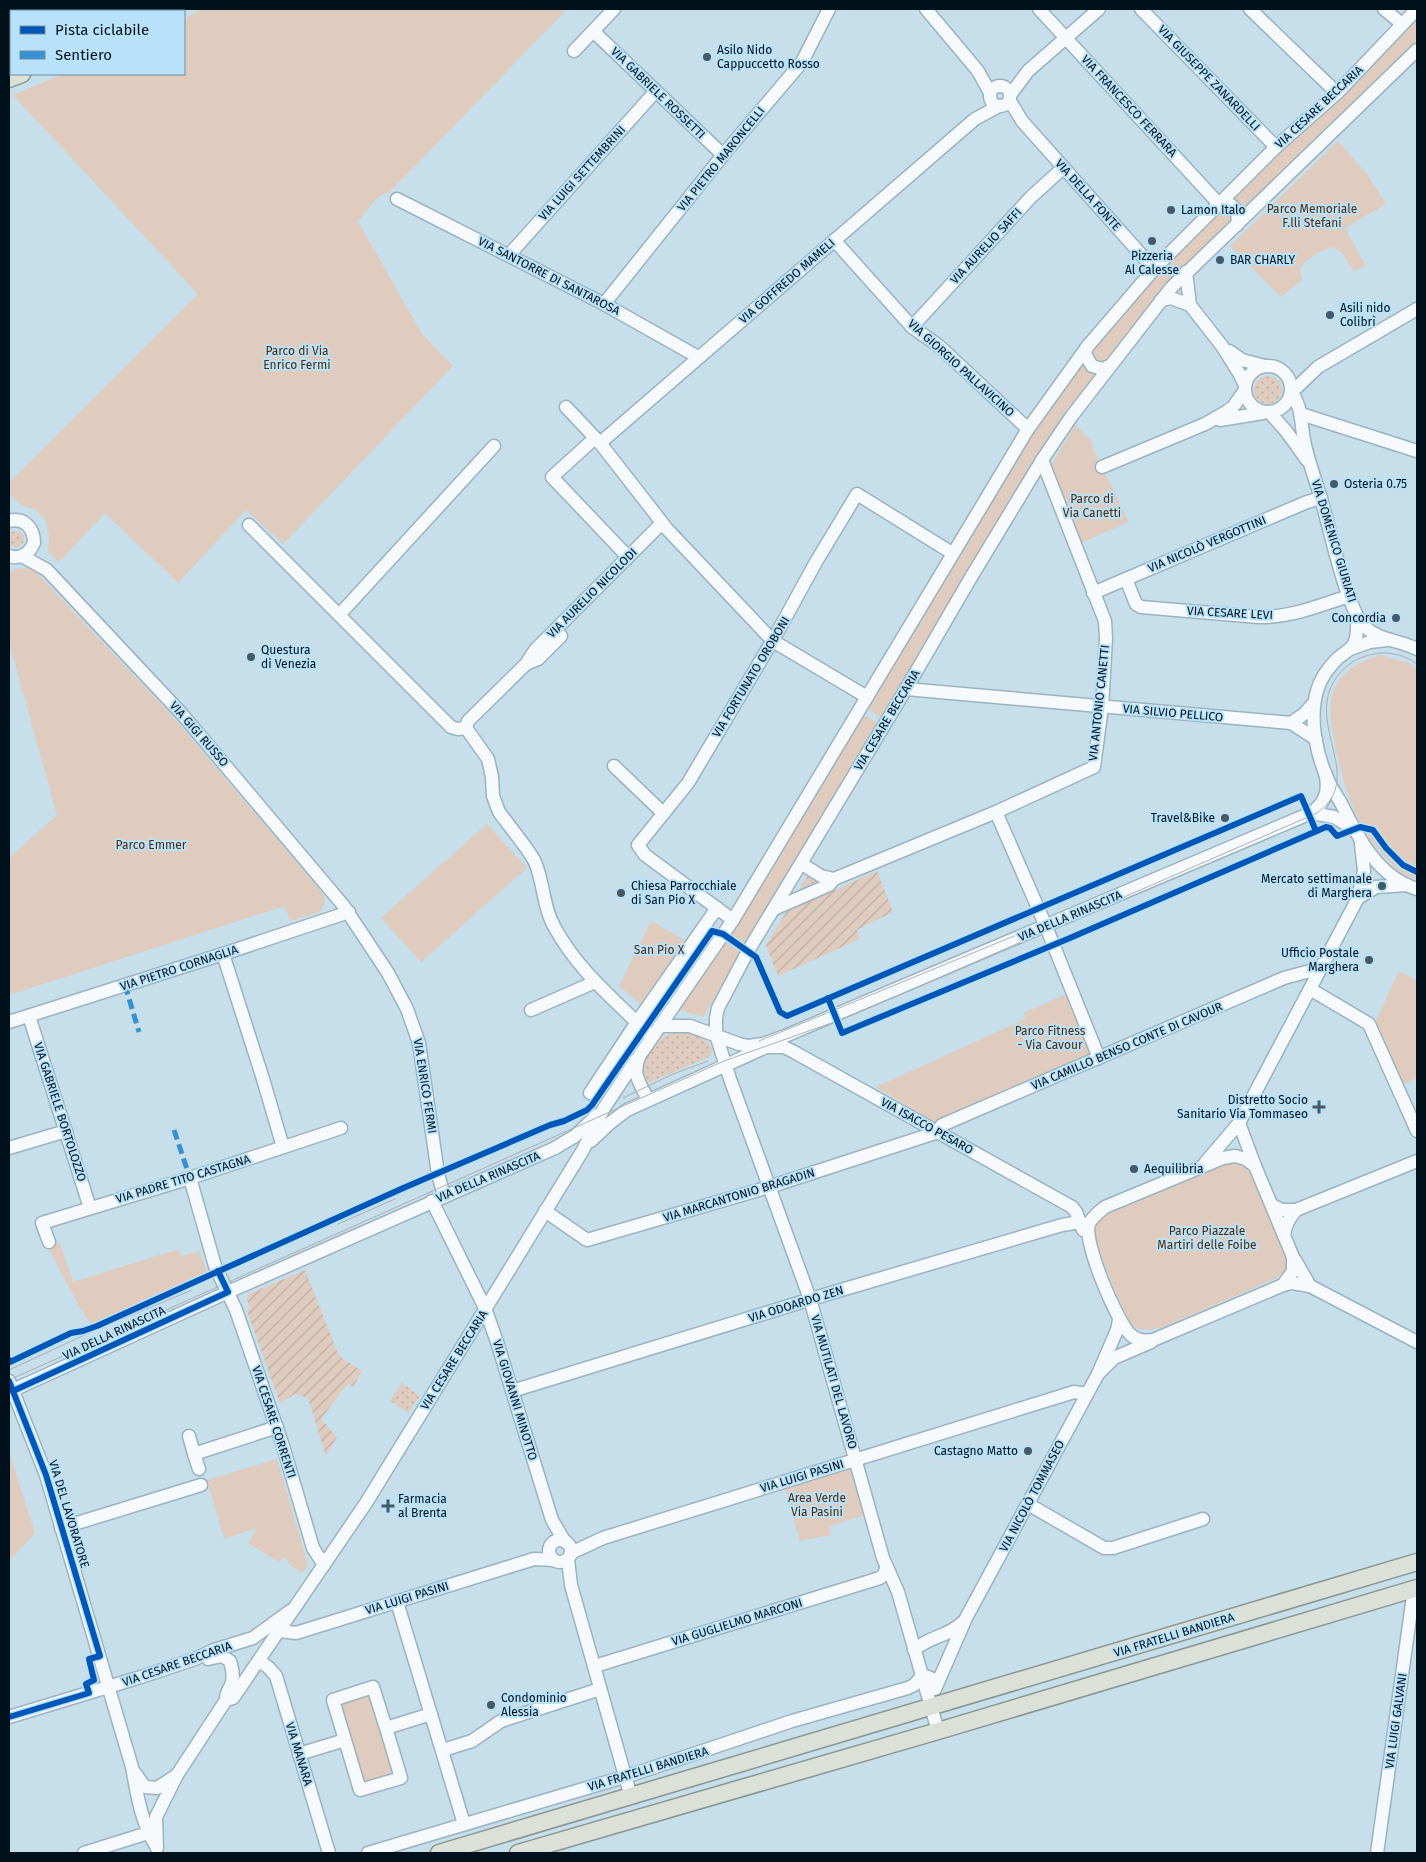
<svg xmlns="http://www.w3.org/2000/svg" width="1426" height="1862" viewBox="0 0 1426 1862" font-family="'Fira Sans',sans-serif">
  <defs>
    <pattern id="grass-dots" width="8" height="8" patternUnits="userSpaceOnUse" patternTransform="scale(1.25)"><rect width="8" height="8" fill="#dfccbf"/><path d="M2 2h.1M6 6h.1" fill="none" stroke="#beaea4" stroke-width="1.8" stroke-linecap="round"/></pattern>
    <pattern id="garden-furrows" width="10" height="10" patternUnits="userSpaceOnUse" patternTransform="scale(1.25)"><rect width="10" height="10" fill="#dfccbf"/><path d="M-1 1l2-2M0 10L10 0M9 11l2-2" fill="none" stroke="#beaea4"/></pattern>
  </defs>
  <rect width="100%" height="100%" fill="#c7deeb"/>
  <g fill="url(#grass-dots)">
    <circle cx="1268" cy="390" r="14"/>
    <circle cx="16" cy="539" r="8"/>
    <path d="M809 873 821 880 799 890Z"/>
    <path d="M681 1032C694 1034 706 1037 712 1049L711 1056 645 1084 641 1067 643 1061 652 1047 666 1035Z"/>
    <path d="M402 1383 420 1396 408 1413 390 1401Z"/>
  </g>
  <g fill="#dfccbf">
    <path d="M202 9H567L390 192 379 196 358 221 422 334 453 366 283 544 246 510 178 583 105 513 59 562 48 551 49 536 46 521 36 510 21 505 9 493V483L198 294 13 95 63 74H184V19Z"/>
    <path d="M1414 19 1417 22V42L1245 209 1241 203 1233 199 1411 25Z"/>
    <path d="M1338 141 1366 173 1386 204 1345 228 1366 266 1354 271 1341 252 1334 247C1320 251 1309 256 1300 268L1302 280 1281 297 1230 246Z"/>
    <path d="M1224 207 1228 208 1234 221 1106 361C1100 362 1098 360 1094 356L1095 346 1145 287Z"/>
    <path d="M1085 362 1099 371 1066 418 884 719 865 707 975 524 1030 438Z"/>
    <path d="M1075 425 1093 443 1092 446 1129 522 1078 544 1049 470Z"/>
    <path d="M27 568 34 570 174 718 319 889 324 896 325 903 320 912 290 921 285 906 9 995V858L57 815 9 642V574L14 569Z"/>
    <path d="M1379 655 1409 663 1417 670V879C1413 878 1407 877 1403 874 1398 872 1393 865 1389 861 1357 831 1345 791 1336 749 1332 727 1325 702 1338 682 1347 667 1364 661 1379 655Z"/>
    <path d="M861 713 879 724 746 944 728 933Z"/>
    <path d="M487 824 527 868 421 962 381 918Z"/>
    <path d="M651 921 690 943 643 1006 619 986Z"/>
    <path d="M724 941 741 952 703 1017 680 1010Z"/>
    <path d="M1399 971 1417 980V1078L1403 1085 1375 1023Z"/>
    <path d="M1066 994 1092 1055 935 1123 876 1087 1025 1019 1024 1013Z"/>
    <path d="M1223 1161C1238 1161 1243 1164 1253 1174L1287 1255 1286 1270 1279 1277 1163 1327C1153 1329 1142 1333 1133 1325 1122 1314 1103 1258 1096 1241L1094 1230 1097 1219 1107 1211Z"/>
    <path d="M60 1243 73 1282 179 1249 181 1256 199 1251 207 1272 91 1324 80 1308 48 1247Z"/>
    <path d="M9 1452 35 1533 9 1561Z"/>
    <path d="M277 1459 308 1565 302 1573 287 1563 289 1561 283 1557 279 1562 248 1543 257 1528 224 1539 207 1480Z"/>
    <path d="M852 1467 865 1515 830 1526 831 1535 800 1541 784 1487Z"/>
    <path d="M369 1694 395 1775 365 1784 340 1702Z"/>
  </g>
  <g fill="url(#garden-furrows)">
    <path d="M877 871 893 912 857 930 860 939 778 976 766 945 786 912Z"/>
    <path d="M305 1270 339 1356 362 1371 353 1387 348 1383 321 1419 337 1437 326 1456 308 1398 295 1394 280 1403 247 1311 250 1309 247 1299 249 1294Z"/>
  </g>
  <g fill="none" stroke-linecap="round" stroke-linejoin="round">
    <defs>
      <g id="minor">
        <path d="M926 9 978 71 990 93"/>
        <path d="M1039 9 1219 204 1227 203C1237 207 1239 215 1237 225"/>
        <path d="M1141 9 1276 147"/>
        <path d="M1250 9 1337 93"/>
        <path d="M1384 9 1402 24"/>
        <path d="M593 31 723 155"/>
        <path d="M574 51 614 9"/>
        <circle cx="1000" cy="96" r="10"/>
        <path d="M1011 94 1028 71 1099 9"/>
        <path d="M1010 101 1022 121 1154 269"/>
        <path d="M397 199 604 304 698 357"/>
        <path d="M834 240 912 327 939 346 1028 429"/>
        <path d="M509 255 655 92"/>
        <path d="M1186 272 1190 305"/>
        <path d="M1161 300 1171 298 1190 305 1222 346 1239 373 1245 385"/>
        <path d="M604 304 723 155 802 62 829 9"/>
        <path d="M1417 309 1318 367 1292 392C1303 412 1300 419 1304 440 1308 461 1316 481 1322 502 1330 530 1347 610 1365 627 1380 641 1400 640 1417 649"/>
        <path d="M912 327 1031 197 1063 168"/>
        <path d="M1087 347 1085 354 1092 366 1103 369 1109 366"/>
        <path d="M1229 351 1242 360 1265 366"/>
        <circle cx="1268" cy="389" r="23"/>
        <path d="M566 407 600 443 667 529 773 641 867 697"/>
        <path d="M1270 413 1286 431 1307 460"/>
        <path d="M1301 414 1417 451"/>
        <path d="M1220 420 1263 413"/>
        <path d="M595 438 552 477 628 557"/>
        <path d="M600 443 975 119 999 106"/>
        <path d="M1102 467 1205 424 1226 412 1233 407 1245 390"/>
        <path d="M9 521C24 517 34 528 34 543 29 554 21 560 9 556"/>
        <path d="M249 525 451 727 458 729 466 728"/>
        <path d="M22 556 47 570 181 713 343 905 388 973 407 1009 419 1043 438 1174 444 1196"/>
        <path d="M1126 579 1136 604 1141 607 1259 617C1290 618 1320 605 1349 596"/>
        <path d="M1093 593 1307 502 1321 498"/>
        <path d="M340 614 494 446"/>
        <path d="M1357 618C1357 626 1358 636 1354 644 1351 650 1342 654 1337 659 1328 668 1320 679 1317 691 1309 718 1316 754 1328 780 1331 788 1337 796 1341 803 1358 838 1378 877 1417 889"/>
        <path d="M1350 649 1370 642 1387 640"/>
        <path d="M526 664 538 659 561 636"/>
        <path d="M906 689 1291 723 1316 739"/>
        <path d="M1291 723 1304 714 1313 704"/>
        <path d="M614 766 663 813"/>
        <path d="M996 812 1045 924 1099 1058"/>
        <path d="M1311 813 1334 817 1352 828"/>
        <path d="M834 879 996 812 1094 767 1102 707 1106 638 1105 621 1042 460"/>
        <path d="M1358 898 1376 887 1407 885"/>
        <path d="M776 908 829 885 834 879 821 876 802 864"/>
        <path d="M733 920 645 855 638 845 688 783 777 633 816 562 857 494 952 553"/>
        <path d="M223 954 263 1079 283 1147"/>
        <path d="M1310 989 1369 1024 1417 1131"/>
        <path d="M531 1010 595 982"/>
        <path d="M29 1016 90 1208"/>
        <path d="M9 1022 223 954 349 912"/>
        <path d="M660 1026H690L739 1044 748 1046 763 1044 785 1036 1311 813C1327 802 1329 789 1325 772"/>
        <path d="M652 1037C617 1002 579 972 555 928 543 908 544 883 535 862 528 848 509 826 499 812L493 796 492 777 488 759 466 728 468 721 526 664 535 650 662 523"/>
        <path d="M767 1047H784L794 1052 1072 1207 1076 1212 1083 1230"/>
        <path d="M590 1093 637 1022 717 908"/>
        <path d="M648 1100C640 1083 631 1074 640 1055L733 920 1028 429 1087 347 1154 269 1276 147 1337 93 1417 9"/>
        <path d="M1239 1123 1358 898 1364 871 1361 844"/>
        <path d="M938 1132 942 1125 1284 978 1321 968"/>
        <path d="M591 1141 610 1123 627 1110 766 1047"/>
        <path d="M9 1148 66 1131"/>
        <path d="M1235 1156 1246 1159 1255 1166 1293 1257V1271L1283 1285 1153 1340C1144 1341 1136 1341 1129 1333 1116 1319 1083 1242 1089 1224 1092 1217 1099 1212 1105 1207L1223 1158Z"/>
        <path d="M1205 1163 1239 1123 1255 1166"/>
        <path d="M190 1178 215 1266 236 1310 283 1446 313 1548 324 1565"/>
        <path d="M432 1201 485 1308 497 1342 552 1520 565 1542"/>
        <path d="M1272 1205 1282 1210H1296C1289 1219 1285 1225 1284 1236"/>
        <path d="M1296 1210 1417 1161"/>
        <path d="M545 1211 587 1240 769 1187 938 1132"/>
        <path d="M49 1242 42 1223 190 1178 341 1128"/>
        <path d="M1283 1285 1292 1283 1310 1286 1295 1260"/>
        <path d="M1310 1286 1417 1342"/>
        <path d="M1119 1320 1117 1330 1098 1374 1114 1358 1151 1342"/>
        <path d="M9 1381 46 1475 132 1767C137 1794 141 1822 156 1846"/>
        <path d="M512 1391 831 1293 1062 1225 1080 1222"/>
        <path d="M9 1392 228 1292 555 1148 575 1136 597 1115"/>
        <path d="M189 1436 194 1454"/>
        <path d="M199 1469 194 1454 277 1427"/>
        <path d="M1028 1504 1104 1548H1113L1203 1519"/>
        <path d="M61 1528 201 1485"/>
        <circle cx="560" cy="1551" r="11"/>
        <path d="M571 1553 603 1538 1074 1392 1087 1394"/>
        <path d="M568 1559 571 1585 631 1797"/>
        <path d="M397 1602 464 1824"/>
        <path d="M280 1631 296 1633 534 1559 554 1560"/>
        <path d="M914 1650C931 1635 946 1638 963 1622"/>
        <path d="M208 1659 222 1656 230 1661C232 1668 234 1675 232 1682 230 1690 226 1690 226 1700"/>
        <path d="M259 1661 268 1667 276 1676 329 1853"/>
        <path d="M595 1666 880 1578 885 1573 886 1566"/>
        <path d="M935 1689 966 1618 1098 1374"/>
        <path d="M9 1717 141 1677 195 1659 214 1650 253 1638 290 1611"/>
        <path d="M386 1728 401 1778 360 1790 333 1700 373 1687 386 1728 431 1714"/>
        <path d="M938 1731 898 1592 883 1558 810 1299 730 1079 716 1035V1018L718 1008 748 951 906 689 970 579 1042 460 1071 417 1171 288 1417 50"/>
        <path d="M443 1750 472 1741 501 1721 600 1689"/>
        <path d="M299 1754 345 1740"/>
        <path d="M135 1773 145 1787 157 1788 177 1775"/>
        <path d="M157 1848 156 1817 177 1775 226 1700 233 1698 366 1503 583 1150 604 1108 636 1060"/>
        <path d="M84 1853 148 1833"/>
        <path d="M368 1853 634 1774 792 1721 908 1688 914 1685 923 1675 938 1681"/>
        <path d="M1377 1853 1414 1589"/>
      </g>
      <g id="major">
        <path d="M42 11 43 9"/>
        <path d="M117 11 122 9"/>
        <path d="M154 11 159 9"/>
        <path d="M9 62 11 61"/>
        <path d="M9 79 22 74"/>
        <path d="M439 1853 1417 1562"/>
        <path d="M518 1853 938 1731 1417 1588"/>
      </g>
    </defs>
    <use href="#minor" stroke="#9bb3c0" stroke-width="15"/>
    <use href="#major" stroke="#88958e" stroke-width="19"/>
    <use href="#minor" stroke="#f7fafc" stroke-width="12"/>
    <use href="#major" stroke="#dbe0d9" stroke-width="16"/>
    <g stroke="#abb0b4" stroke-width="1">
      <path d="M759 1041 1014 936"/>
      <path d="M623 1098 673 1074 708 1061"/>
      <path d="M338 1224 395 1199"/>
      <path d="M9 1370 91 1332 192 1290"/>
      <path d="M9 1380 724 1061 837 1021 904 993 1317 813C1367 778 1304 724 1336 678 1344 667 1353 660 1366 656 1384 650 1402 653 1417 664"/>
    </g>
    <g stroke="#3692d4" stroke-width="5" stroke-dasharray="10 5" stroke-linecap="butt">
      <path d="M125 985 139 1032"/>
      <path d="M174 1130 190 1178"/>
    </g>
    <defs>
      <g id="cycleway">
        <path d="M828 998 842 1033 1070 938 1326 827 1330 828 1337 836 1360 827 1373 830 1386 848 1403 865 1417 872"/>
        <path d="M9 1360 10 1362 71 1333 83 1331 97 1326 401 1189 550 1125 564 1121 587 1110 592 1105 712 931 723 934 756 957 780 1012 787 1016 1301 796 1316 831"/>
        <path d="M9 1381 46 1475 100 1656 89 1659 94 1680 86 1684 89 1693 9 1717"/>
        <path d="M13 1391 228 1292 218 1271"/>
      </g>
    </defs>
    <use href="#cycleway" stroke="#b8e2fa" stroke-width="9"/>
    <use href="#cycleway" stroke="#0057b8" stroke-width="6"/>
  </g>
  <g fill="#465964" stroke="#b8e2fa" stroke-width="2">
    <circle cx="707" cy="57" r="5"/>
    <circle cx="1171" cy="210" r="5"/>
    <circle cx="1152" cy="241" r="5"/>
    <circle cx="1220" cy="260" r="5"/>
    <circle cx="1330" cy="315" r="5"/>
    <circle cx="1334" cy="484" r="5"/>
    <circle cx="1396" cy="618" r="5"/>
    <circle cx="251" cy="657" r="5"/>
    <circle cx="1225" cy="818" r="5"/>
    <circle cx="1382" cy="886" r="5"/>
    <circle cx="621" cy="893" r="5"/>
    <circle cx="1369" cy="960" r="5"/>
    <path d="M1316.5 1099.5h5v5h5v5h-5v5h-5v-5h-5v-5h5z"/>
    <circle cx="1134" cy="1169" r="5"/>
    <circle cx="1028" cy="1451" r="5"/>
    <path d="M385.5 1498.5h5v5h5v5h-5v5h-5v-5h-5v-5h5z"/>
    <circle cx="491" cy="1705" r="5"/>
  </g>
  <g text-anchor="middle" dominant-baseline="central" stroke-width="4" stroke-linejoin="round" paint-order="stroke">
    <g font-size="12" fill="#00111c" stroke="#b8e2fa" text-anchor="start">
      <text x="717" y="50">Asilo Nido<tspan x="717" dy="14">Cappuccetto Rosso</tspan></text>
      <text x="1181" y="210">Lamon Italo</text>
      <text x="1152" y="256" text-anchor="middle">Pizzeria<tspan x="1152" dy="14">Al Calesse</tspan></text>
      <text x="1230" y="260">BAR CHARLY</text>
      <text x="1340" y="308">Asili nido<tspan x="1340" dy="14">Colibrì</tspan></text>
      <text x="1344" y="484">Osteria 0.75</text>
      <text x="1386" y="618" text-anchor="end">Concordia</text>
      <text x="261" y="650">Questura<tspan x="261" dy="14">di Venezia</tspan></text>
      <text x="1215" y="818" text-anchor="end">Travel&amp;Bike</text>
      <text x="1372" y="879" text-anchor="end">Mercato settimanale<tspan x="1372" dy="14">di Marghera</tspan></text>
      <text x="631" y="886">Chiesa Parrocchiale<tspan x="631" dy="14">di San Pio X</tspan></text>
      <text x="1359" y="953" text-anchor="end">Ufficio Postale<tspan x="1359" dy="14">Marghera</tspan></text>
      <text x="1308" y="1100" text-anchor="end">Distretto Socio<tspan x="1308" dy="14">Sanitario Via Tommaseo</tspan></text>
      <text x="1144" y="1169">Aequilibria</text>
      <text x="1018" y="1451" text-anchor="end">Castagno Matto</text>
      <text x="398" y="1499">Farmacia<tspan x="398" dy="14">al Brenta</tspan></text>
      <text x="501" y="1698">Condominio<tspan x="501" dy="14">Alessia</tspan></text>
    </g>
    <g font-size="12" fill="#00111c" stroke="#b8e2fa">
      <text transform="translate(1209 78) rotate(46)">VIA GIUSEPPE ZANARDELLI</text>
      <text transform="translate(658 93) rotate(44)">VIA GABRIELE ROSSETTI</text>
      <text transform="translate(1129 106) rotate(47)">VIA FRANCESCO FERRARA</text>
      <text transform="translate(1319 107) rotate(-43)">VIA CESARE BECCARIA</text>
      <text transform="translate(721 159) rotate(-51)">VIA PIETRO MARONCELLI</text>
      <text transform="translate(582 173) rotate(-48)">VIA LUIGI SETTEMBRINI</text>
      <text transform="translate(1088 195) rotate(48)">VIA DELLA FONTE</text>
      <text transform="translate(986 246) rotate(-47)">VIA AURELIO SAFFI</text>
      <text transform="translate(549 276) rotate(27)">VIA SANTORRE DI SANTAROSA</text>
      <text transform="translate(787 281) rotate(-41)">VIA GOFFREDO MAMELI</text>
      <text transform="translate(961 368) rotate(42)">VIA GIORGIO PALLAVICINO</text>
      <text transform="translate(1334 541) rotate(73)">VIA DOMENICO GIURIATI</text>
      <text transform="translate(1207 544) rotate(-23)">VIA NICOLÒ VERGOTTINI</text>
      <text transform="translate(592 593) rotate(-45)">VIA AURELIO NICOLODI</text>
      <text transform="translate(1230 613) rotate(3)">VIA CESARE LEVI</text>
      <text transform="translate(751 677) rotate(-59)">VIA FORTUNATO OROBONI</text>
      <text transform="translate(1099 703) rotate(-84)">VIA ANTONIO CANETTI</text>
      <text transform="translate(1173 713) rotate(5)">VIA SILVIO PELLICO</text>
      <text transform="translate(887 720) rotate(-59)">VIA CESARE BECCARIA</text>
      <text transform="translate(199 734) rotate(49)">VIA GIGI RUSSO</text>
      <text transform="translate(1070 916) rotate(-23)">VIA DELLA RINASCITA</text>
      <text transform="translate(179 968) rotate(-18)">VIA PIETRO CORNAGLIA</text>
      <text transform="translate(1127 1046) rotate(-23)">VIA CAMILLO BENSO CONTE DI CAVOUR</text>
      <text transform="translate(425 1086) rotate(81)">VIA ENRICO FERMI</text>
      <text transform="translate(60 1112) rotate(72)">VIA GABRIELE BORTOLOZZO</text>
      <text transform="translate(927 1126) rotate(29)">VIA ISACCO PESARO</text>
      <text transform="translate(488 1177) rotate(-23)">VIA DELLA RINASCITA</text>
      <text transform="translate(183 1179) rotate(-17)">VIA PADRE TITO CASTAGNA</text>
      <text transform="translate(739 1195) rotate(-17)">VIA MARCANTONIO BRAGADIN</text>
      <text transform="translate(796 1304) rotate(-17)">VIA ODOARDO ZEN</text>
      <text transform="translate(114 1333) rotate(-25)">VIA DELLA RINASCITA</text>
      <text transform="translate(454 1360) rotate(-58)">VIA CESARE BECCARIA</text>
      <text transform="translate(834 1382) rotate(74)">VIA MUTILATI DEL LAVORO</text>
      <text transform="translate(515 1400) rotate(73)">VIA GIOVANNI MINOTTO</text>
      <text transform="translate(274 1422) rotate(72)">VIA CESARE CORRENTI</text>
      <text transform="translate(802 1476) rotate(-17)">VIA LUIGI PASINI</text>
      <text transform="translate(1032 1496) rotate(-62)">VIA NICOLÒ TOMMASEO</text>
      <text transform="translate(69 1514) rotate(73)">VIA DEL LAVORATORE</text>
      <text transform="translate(407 1598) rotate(-17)">VIA LUIGI PASINI</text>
      <text transform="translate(737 1622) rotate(-17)">VIA GUGLIELMO MARCONI</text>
      <text transform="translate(1174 1635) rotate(-17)">VIA FRATELLI BANDIERA</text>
      <text transform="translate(177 1664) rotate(-19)">VIA CESARE BECCARIA</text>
      <text transform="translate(1396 1721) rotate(-82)">VIA LUIGI GALVANI</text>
      <text transform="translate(299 1754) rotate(73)">VIA MANARA</text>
      <text transform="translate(648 1769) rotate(-17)">VIA FRATELLI BANDIERA</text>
    </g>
    <g font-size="12" fill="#542a09" stroke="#b8e2fa">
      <text x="1312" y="209">Parco Memoriale<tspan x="1312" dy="14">F.lli Stefani</tspan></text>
      <text x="297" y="351">Parco di Via<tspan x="297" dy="14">Enrico Fermi</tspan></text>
      <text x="1092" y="499">Parco di<tspan x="1092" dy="14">Via Canetti</tspan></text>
      <text x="151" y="845">Parco Emmer</text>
      <text x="659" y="950">San Pio X</text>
      <text x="1050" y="1031">Parco Fitness<tspan x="1050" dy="14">- Via Cavour</tspan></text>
      <text x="1207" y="1231">Parco Piazzale<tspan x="1207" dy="14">Martiri delle Foibe</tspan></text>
      <text x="817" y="1498">Area Verde<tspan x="817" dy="14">Via Pasini</tspan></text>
    </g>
  </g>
  <rect width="1426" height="1862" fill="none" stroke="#00111c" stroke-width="20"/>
  <rect x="10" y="10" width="175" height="65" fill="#b8e2fa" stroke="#6e8ea1"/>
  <rect x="20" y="26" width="25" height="8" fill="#0057b8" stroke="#6e8ea1"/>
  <text x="55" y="35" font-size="15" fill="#00111c">Pista ciclabile</text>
  <rect x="20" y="51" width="25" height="8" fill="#3692d4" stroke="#6e8ea1"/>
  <text x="55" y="60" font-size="15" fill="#00111c">Sentiero</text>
</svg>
